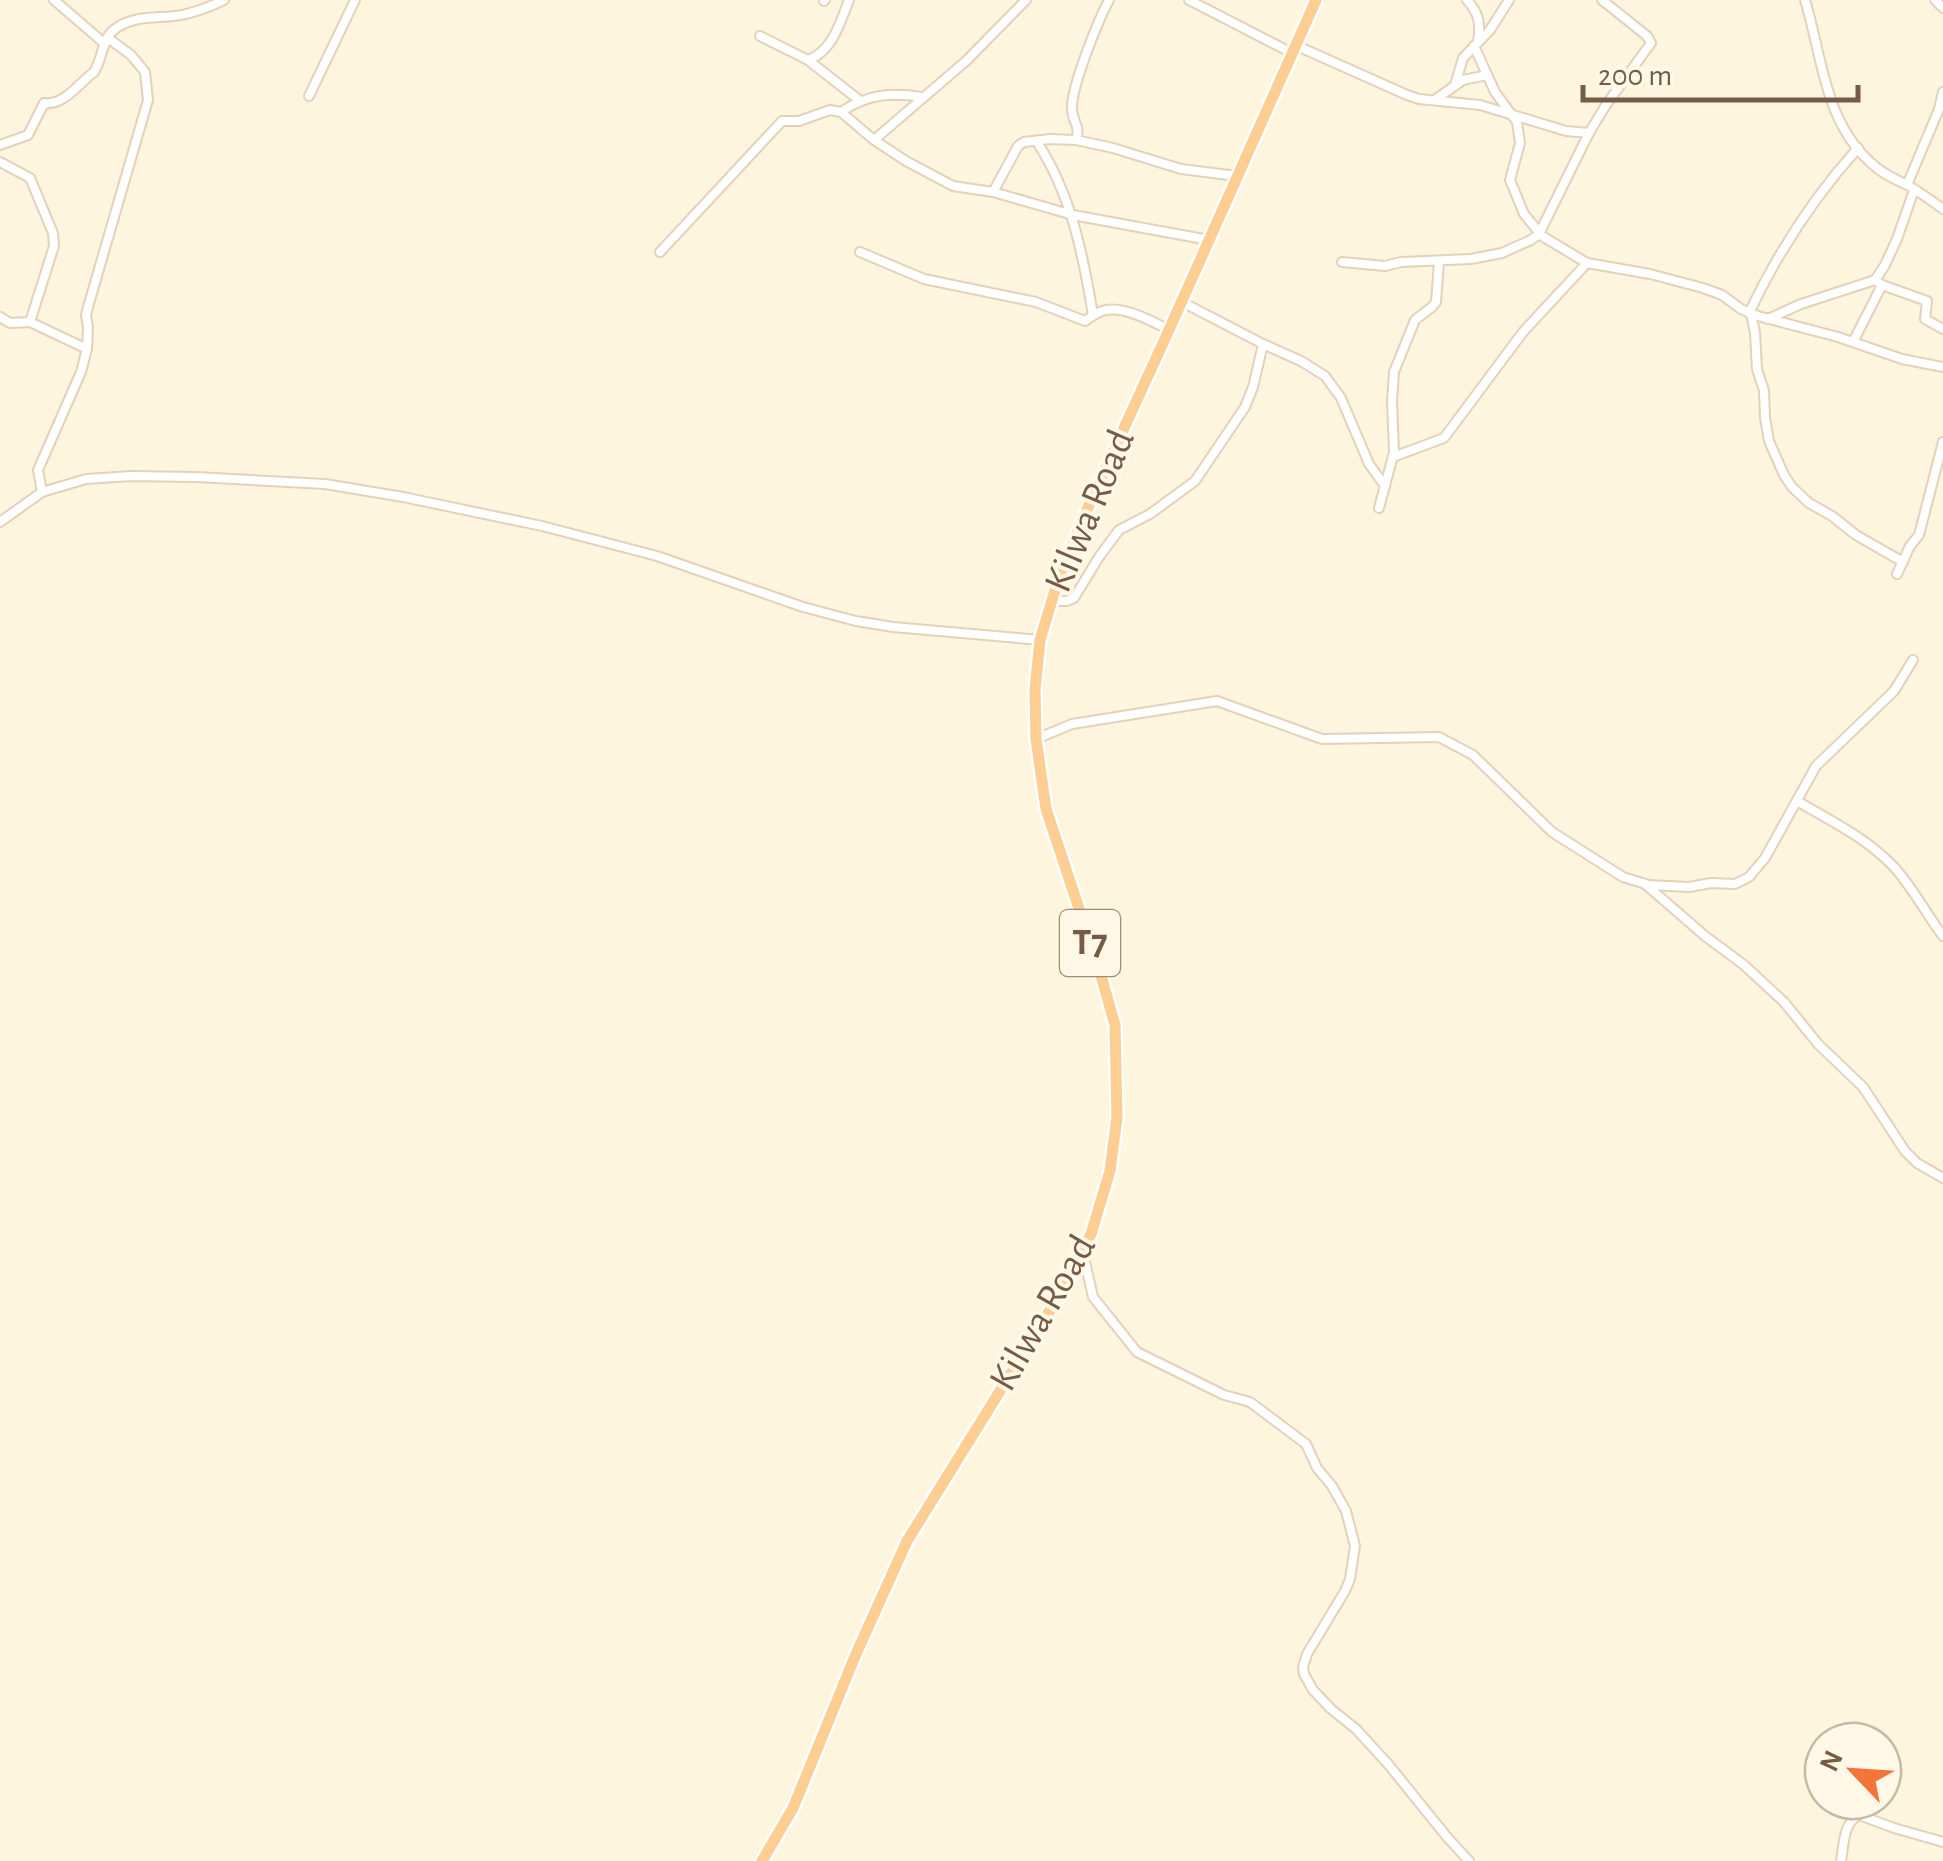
<svg xmlns="http://www.w3.org/2000/svg" width="1943" height="1861" viewBox="0 0 1943 1861" font-family="'Alegreya Sans',sans-serif">
  <rect width="100%" height="100%" fill="#fef5df"/>
  <g fill="none" stroke-linecap="round" stroke-linejoin="round">
    <defs>
      <g id="minor">
        <path d="M54 0 105 44"/>
        <path d="M1189 0 1292 53"/>
        <path d="M1467 0C1479 13 1481 24 1478 41"/>
        <path d="M1805 0C1823 59 1824 126 1877 168 1887 176 1899 181 1911 187 1922 194 1932 201 1943 209"/>
        <path d="M1935 0 1943 8"/>
        <path d="M824 1 825 0"/>
        <path d="M760 36 808 60 859 100"/>
        <path d="M1295 45 1407 95 1419 99 1480 105 1566 131 1589 133"/>
        <path d="M1474 46 1495 92 1517 122 1520 143 1510 180 1524 214 1542 236 1587 263 1650 274 1703 288 1722 295 1741 309 1758 316 1838 337 1902 359 1943 367"/>
        <path d="M808 60C832 52 841 21 849 0"/>
        <path d="M1455 85 1463 58 1490 30 1509 0"/>
        <path d="M309 96 355 0"/>
        <path d="M1436 99 1463 80 1487 75"/>
        <path d="M841 112C867 94 892 92 922 97"/>
        <path d="M874 140 966 61 1026 0"/>
        <path d="M1076 140C1081 124 1072 123 1072 109 1071 87 1098 21 1109 0"/>
        <path d="M1037 142C1071 194 1083 254 1093 315"/>
        <path d="M0 145 28 135 44 103C64 106 79 83 94 72 103 59 101 39 115 29 135 13 164 20 186 14 199 11 212 6 224 0"/>
        <path d="M0 162 30 178 53 233 54 246 30 322"/>
        <path d="M1907 185 1939 109 1943 92"/>
        <path d="M993 192 1018 146 1024 142 1050 139 1076 140 1113 148 1181 169 1237 176"/>
        <path d="M660 252 782 121H799L830 110 841 112 874 140 906 161 953 186 993 192 1073 215 1209 240"/>
        <path d="M860 252 924 279 1036 302 1085 321C1091 317 1098 311 1106 310 1126 307 1152 321 1169 330"/>
        <path d="M1342 262 1385 266 1401 262 1471 259 1502 253 1531 240 1539 234 1589 133 1606 105 1651 43 1647 36 1602 0"/>
        <path d="M1875 280 1882 285 1927 301 1925 319 1943 329"/>
        <path d="M1182 302 1263 344 1301 361 1325 376 1341 398 1369 464 1385 486"/>
        <path d="M1749 313C1778 252 1813 198 1858 148"/>
        <path d="M1751 314 1755 333 1757 369 1764 391 1765 418 1769 441 1784 475 1792 487 1809 503 1832 516 1856 535 1903 562"/>
        <path d="M0 317 10 323 30 322 87 349"/>
        <path d="M1768 319 1801 304 1875 280 1885 265 1897 239 1914 190"/>
        <path d="M1853 342 1882 285"/>
        <path d="M1393 457 1444 438 1523 332 1587 263"/>
        <path d="M42 492 38 470 81 372 87 349 88 328 86 315 88 307 148 100 145 72 131 55 108 38"/>
        <path d="M1379 508 1394 452 1392 401 1394 372 1415 320 1432 307 1436 302 1439 262"/>
        <path d="M0 522 42 492 86 479 131 476 196 477 325 484 403 497 542 526 657 556 803 607 856 621 893 627 1040 640"/>
        <path d="M1897 574 1910 546 1919 535 1943 442"/>
        <path d="M1051 601H1067L1074 598 1099 557 1119 530 1150 514 1195 481 1245 407 1253 387 1263 344"/>
        <path d="M1036 739 1072 724 1217 701 1322 739 1439 737 1473 755 1552 832 1623 877 1649 885 1689 887 1711 883 1735 884 1749 877 1765 858 1816 766 1894 691 1913 660"/>
        <path d="M1797 801C1831 821 1865 837 1893 866 1912 886 1926 914 1943 936"/>
        <path d="M1645 884 1705 936 1744 965 1784 1002 1818 1044 1863 1087 1905 1151 1917 1163 1943 1178"/>
        <path d="M1083 1253 1093 1297 1137 1352 1224 1395 1250 1402 1306 1444 1317 1468 1332 1486 1346 1511 1355 1546 1350 1579 1345 1591 1307 1654 1303 1667 1304 1674 1313 1690 1331 1709 1356 1729 1388 1764 1447 1837 1469 1861"/>
        <path d="M1841 1861C1844 1845 1843 1823 1859 1815L1894 1828 1943 1842"/>
      </g>
      <path id="trunk" d="M762 1861 793 1808 856 1654 907 1541 1067 1283 1091 1234 1110 1171 1117 1117 1115 1025 1100 972 1046 809 1036 739 1035 689 1040 640 1059 577 1092 498 1169 330 1316 0"/>
    </defs>
    <use href="#minor" stroke="#e3d1ba" stroke-width="12"/>
    <use href="#trunk" stroke="#fff" stroke-width="16"/>
    <use href="#minor" stroke="#fff" stroke-width="8"/>
    <use href="#trunk" stroke="#fecd92" stroke-width="11"/>
  </g>
  <g text-anchor="middle" dominant-baseline="central" stroke-width="8" stroke-linejoin="round" paint-order="stroke">
    <rect fill="#fff8e7" stroke="#9f8a76" stroke-width="2.5" x="1060" y="910" width="60" height="66" rx="8"/>
    <g font-size="38" font-weight="bold" fill="#765b45">
      <text x="1090" y="943">T7</text>
    </g>
    <g font-size="40" fill="#765b45" stroke="#fff8e7">
      <text transform="translate(1090 511) rotate(-67)">Kilwa Road</text>
      <text transform="translate(1043 1313) rotate(-60)">Kilwa Road</text>
    </g>
  </g>
  <g transform="translate(1853 1771) rotate(295)"><circle r="48" fill="#fff8e7" stroke="#c8b9a6" stroke-width="2.5"/>
  <path d="M0-8L18 38L0 25L-18 38Z" fill="#f37539"/>
  <text y="-15" font-size="28" font-weight="bold" text-anchor="middle" fill="#765b45">N</text>
  </g>
  <path d="M1583 85v15h275v-15" fill="none" stroke="#765b45" stroke-width="5"/>
  <text x="1598" y="85" font-size="30" fill="#765b45" stroke="#fff8e7" stroke-width="8" paint-order="stroke">200 m</text>
</svg>
